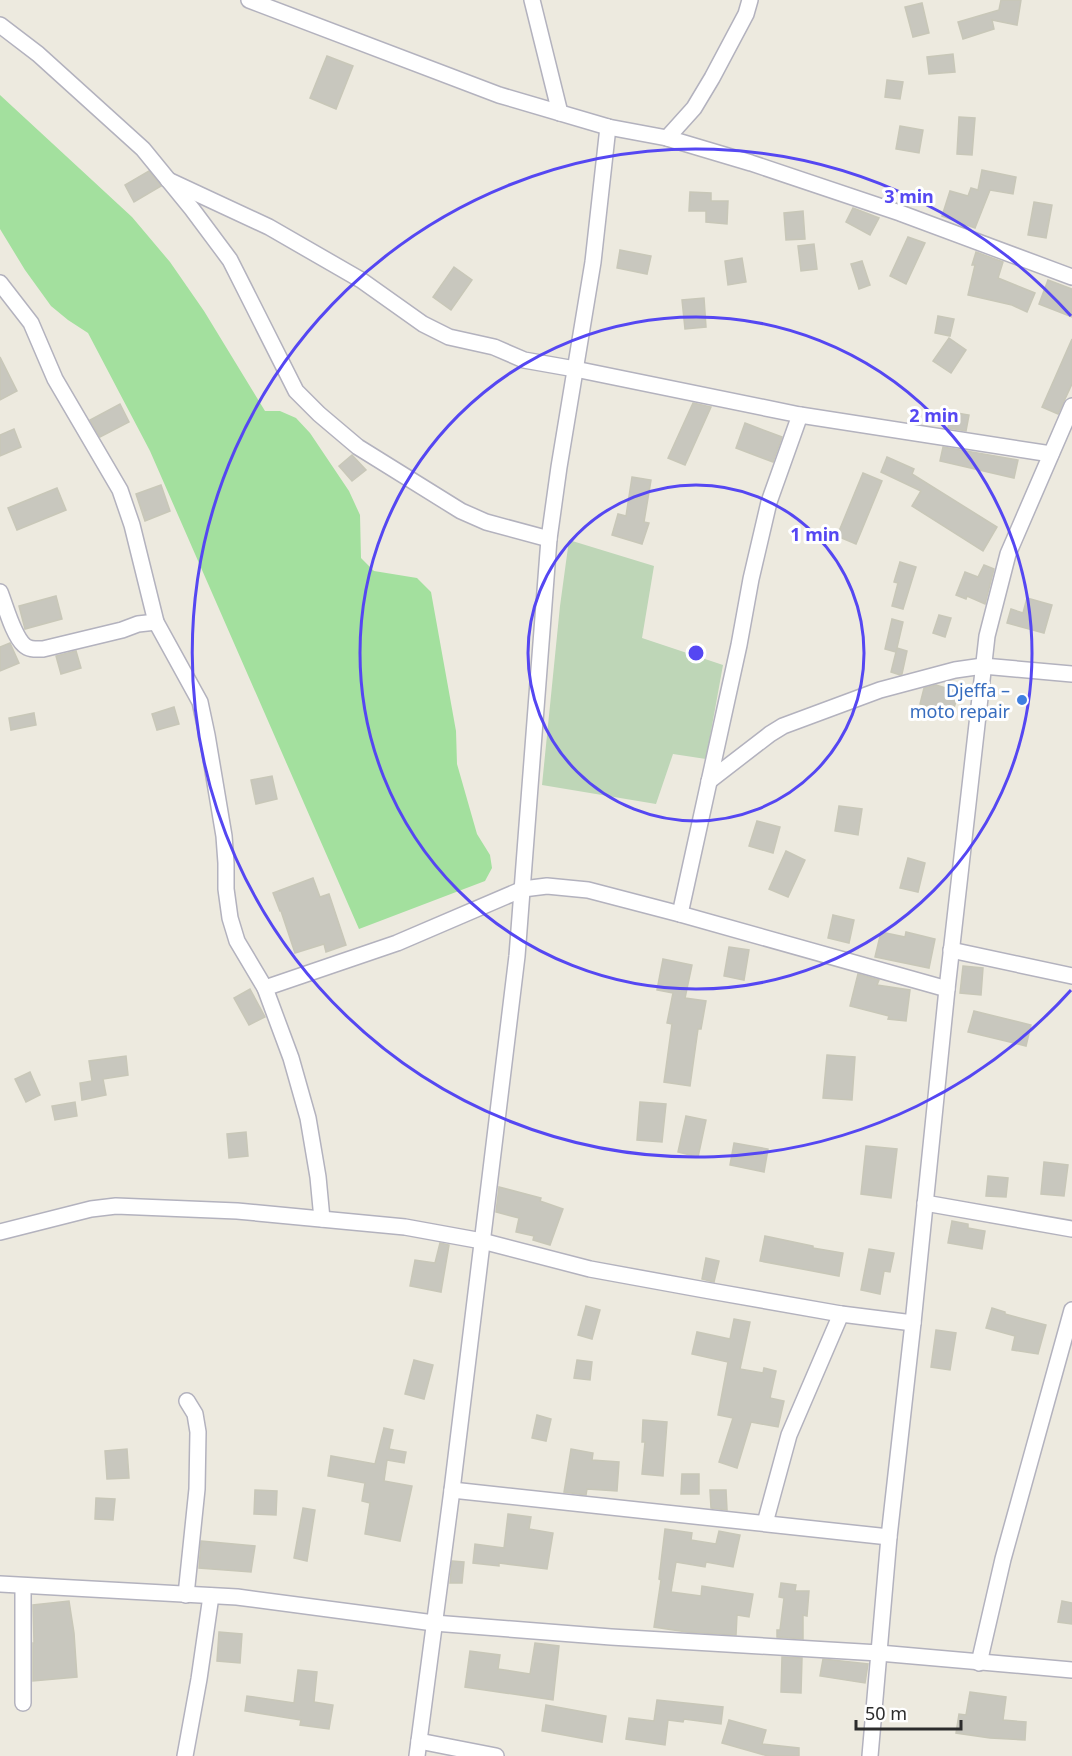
<svg xmlns="http://www.w3.org/2000/svg" width="1072" height="1756" viewBox="0 0 1072 1756" font-family="'Noto Sans',sans-serif">
  <rect width="100%" height="100%" fill="#edeadf"/>
  <path fill="#a3e09e" d="M0 95 132 217 170 262 204 311 265 411H280L296 418 310 433 349 491 360 515 361 558 374 571 417 578 431 592 456 731 457 764 477 834 490 855 492 868 485 881 359 929 150 451 88 333 68 320 51 306 25 270 0 229Z"/>
  <path fill="#bed6b7" d="M569 540 654 566 642 638 723 665 706 759 673 754 656 804 542 785 560 606Z"/>
  <g fill="#c8c7be" stroke="#c8c7b8" stroke-width="1.5">
    <path d="M1001 0H1021L1017 25 992 20 994 29 963 39 958 22 999 10Z"/>
    <path d="M922 3 929 33 913 37 905 7Z"/>
    <path d="M953 54 955 72 929 74 927 57Z"/>
    <path d="M327 56 353 66 336 109 310 98Z"/>
    <path d="M887 80 903 82 900 99 885 97Z"/>
    <path d="M959 117 975 118 972 155 957 154Z"/>
    <path d="M900 126 923 130 919 153 896 149Z"/>
    <path d="M982 170 1016 177 1013 194 990 190 975 228 942 216 950 191 968 196 971 188 978 190Z"/>
    <path d="M149 171 161 186 134 202 125 185Z"/>
    <path d="M690 192 711 193V201H728L727 224 706 222V211H689Z"/>
    <path d="M1034 202 1052 205 1046 238 1028 235Z"/>
    <path d="M853 208 879 218 870 235 846 222Z"/>
    <path d="M803 211 805 239 786 240 784 213Z"/>
    <path d="M908 237 925 243 906 284 890 276Z"/>
    <path d="M814 244 817 269 801 271 798 246Z"/>
    <path d="M620 250 651 256 647 274 617 268Z"/>
    <path d="M976 252 1003 262 998 278 1035 293 1027 312 1012 305 968 295 975 265H972Z"/>
    <path d="M742 258 746 282 728 285 725 261Z"/>
    <path d="M862 261 870 285 859 289 851 264Z"/>
    <path d="M454 267 472 280 451 310 433 297Z"/>
    <path d="M1048 280 1072 289V317L1039 304Z"/>
    <path d="M704 298 706 327 685 329 682 300Z"/>
    <path d="M938 316 954 319 950 336 935 333Z"/>
    <path d="M949 338 966 350 951 373 933 361Z"/>
    <path d="M1072 339V384L1058 414 1042 407Z"/>
    <path d="M0 357 17 391 0 400Z"/>
    <path d="M693 403 711 407 685 465 668 458Z"/>
    <path d="M120 404 129 422 100 437 90 420Z"/>
    <path d="M951 412 969 415 966 431 948 428Z"/>
    <path d="M745 423 782 437 773 462 736 448Z"/>
    <path d="M14 429 21 447 0 456V435Z"/>
    <path d="M943 447 1018 460 1014 478 940 461Z"/>
    <path d="M352 455 366 470 352 481 339 466Z"/>
    <path d="M887 457 914 469 912 474 997 527 983 551 912 506 921 491 881 472Z"/>
    <path d="M863 473 882 481 856 544 837 536Z"/>
    <path d="M632 477 651 480 644 522 649 523 642 544 612 535 618 514 626 516Z"/>
    <path d="M161 485 170 511 145 521 136 494Z"/>
    <path d="M57 488 66 510 17 530 8 508Z"/>
    <path d="M900 562 916 567 903 609 892 606 898 583 894 582Z"/>
    <path d="M984 565 994 569 985 604 967 596 966 599 956 595 965 572 978 577Z"/>
    <path d="M56 596 62 619 25 629 19 606Z"/>
    <path d="M1027 598 1052 605 1044 633 1007 623 1011 609 1023 613Z"/>
    <path d="M939 615 951 618 945 637 933 633Z"/>
    <path d="M892 619 903 622 896 652 885 649Z"/>
    <path d="M10 643 19 663 0 671V647Z"/>
    <path d="M897 648 907 651 902 674 900 675 891 672Z"/>
    <path d="M76 651 81 668 61 674 56 656Z"/>
    <path d="M936 685 959 692 952 714 920 704 924 688Z"/>
    <path d="M174 707 179 724 157 730 152 714Z"/>
    <path d="M34 713 36 725 11 730 9 718Z"/>
    <path d="M272 776 277 799 256 804 251 780Z"/>
    <path d="M839 806 862 809 858 835 835 831Z"/>
    <path d="M757 821 780 827 773 853 749 846Z"/>
    <path d="M786 851 805 860 788 897 769 889Z"/>
    <path d="M908 858 925 863 918 892 900 888Z"/>
    <path d="M313 878 320 897 329 894 346 945 326 952 324 944 295 953 281 911H280L273 893Z"/>
    <path d="M833 915 854 920 849 943 828 938Z"/>
    <path d="M881 932 905 937 906 932 935 939 929 968 875 957Z"/>
    <path d="M729 947 749 950 744 980 724 976Z"/>
    <path d="M663 959 692 965 685 998 706 1001 701 1029H698L690 1086 664 1082 672 1024 667 1023 673 993 657 990Z"/>
    <path d="M963 966 983 968 981 995 960 993Z"/>
    <path d="M858 974 879 980 877 985 910 990 906 1021 888 1019 889 1016 850 1006Z"/>
    <path d="M250 989 265 1017 249 1025 234 998Z"/>
    <path d="M974 1011 1031 1025 1026 1046 968 1032Z"/>
    <path d="M827 1055 855 1057 852 1100 823 1098Z"/>
    <path d="M126 1056 128 1075 103 1079 106 1095 82 1100 80 1083 92 1081 89 1061Z"/>
    <path d="M30 1072 40 1095 26 1102 15 1079Z"/>
    <path d="M75 1102 77 1116 55 1120 52 1106Z"/>
    <path d="M640 1102 666 1104 662 1142 637 1140Z"/>
    <path d="M686 1116 706 1120 698 1157 678 1152Z"/>
    <path d="M246 1132 248 1156 229 1158 227 1134Z"/>
    <path d="M734 1143 768 1149 764 1172 730 1165Z"/>
    <path d="M866 1146 897 1149 891 1198 861 1194Z"/>
    <path d="M1044 1162 1068 1165 1064 1196 1041 1194Z"/>
    <path d="M988 1176 1008 1178 1006 1197 986 1196Z"/>
    <path d="M499 1187 541 1198 540 1201 563 1209 550 1245 533 1240 534 1236 516 1232 519 1218 496 1212Z"/>
    <path d="M952 1221 968 1224V1228L985 1231 982 1249 948 1243Z"/>
    <path d="M765 1236 813 1246V1248L843 1253 839 1276 760 1261Z"/>
    <path d="M440 1243 449 1245 441 1292 410 1286 415 1260 435 1263Z"/>
    <path d="M869 1249 894 1253 890 1272 884 1271 880 1294 861 1290Z"/>
    <path d="M706 1258 719 1261 714 1282 702 1279Z"/>
    <path d="M586 1306 600 1310 592 1339 578 1335Z"/>
    <path d="M992 1308 1005 1312V1314L1046 1325 1038 1354 1012 1350 1015 1336 986 1328Z"/>
    <path d="M734 1319 750 1322 740 1369 763 1373 764 1368 776 1371 770 1398 784 1401 778 1427 751 1422 737 1468 719 1462 733 1418 718 1415 728 1362 692 1354 697 1332 730 1339Z"/>
    <path d="M936 1330 956 1333 950 1370 931 1367Z"/>
    <path d="M414 1360 433 1365 424 1399 405 1394Z"/>
    <path d="M577 1360 592 1362 590 1380 574 1378Z"/>
    <path d="M537 1415 551 1419 546 1441 532 1438Z"/>
    <path d="M643 1420 667 1422 663 1476 642 1474 645 1442H642Z"/>
    <path d="M384 1428 393 1430 389 1449 406 1452 404 1463 387 1460 384 1481 412 1486 400 1541 365 1534 370 1503 362 1501 365 1483 328 1476 331 1456 375 1464Z"/>
    <path d="M127 1449 129 1478 107 1479 105 1451Z"/>
    <path d="M571 1449 593 1453 592 1460 619 1462 617 1491 587 1489 586 1495 564 1492Z"/>
    <path d="M682 1474H699V1494H681Z"/>
    <path d="M255 1490 277 1491 276 1515 254 1514Z"/>
    <path d="M710 1490H726L727 1510 711 1508Z"/>
    <path d="M96 1498 115 1499 113 1520 95 1519Z"/>
    <path d="M303 1508 315 1510 307 1561 294 1558Z"/>
    <path d="M508 1514 531 1517 529 1529 553 1533 547 1569 499 1563V1566L473 1563 475 1544 504 1548Z"/>
    <path d="M665 1529 692 1533 691 1540 716 1544 719 1531 740 1535 733 1567 706 1562 705 1567 676 1562 671 1592 701 1596 702 1586 753 1594 749 1617 737 1615 736 1635 687 1632 654 1627 661 1580 659 1579Z"/>
    <path d="M201 1541 255 1546 251 1572 199 1568Z"/>
    <path d="M452 1561 464 1562 462 1583H450Z"/>
    <path d="M781 1583 796 1585 795 1591H809L807 1616 803 1615V1639L777 1637V1630H780L784 1598 779 1597Z"/>
    <path d="M69 1601 74 1633 77 1677 33 1681V1643H34L33 1605Z"/>
    <path d="M1062 1601 1072 1603V1624L1058 1622Z"/>
    <path d="M219 1632 242 1634 240 1663 217 1661Z"/>
    <path d="M535 1643 559 1646 553 1700 465 1687 470 1651 500 1655 498 1669 530 1674Z"/>
    <path d="M782 1657 802 1658 801 1693 781 1692Z"/>
    <path d="M823 1659 868 1664 865 1683 820 1676Z"/>
    <path d="M298 1670 317 1672 314 1702 333 1705 329 1729 300 1725 301 1720 245 1711 247 1696 294 1703Z"/>
    <path d="M970 1692 1006 1697 1003 1720 1026 1722 1025 1740 990 1738 956 1733 959 1714 966 1715Z"/>
    <path d="M657 1700 723 1707 721 1724 684 1719 683 1722 668 1720 665 1745 626 1739 629 1718 654 1721Z"/>
    <path d="M546 1705 606 1716 602 1742 542 1731Z"/>
    <path d="M729 1720 766 1730 762 1744 799 1748V1756H768L722 1743Z"/>
  </g>
  <g fill="none" stroke-linecap="round" stroke-linejoin="round">
    <defs>
      <g id="minor">
        <path d="M249 0 499 95 608 127 667 138 751 163 900 213 1072 277"/>
        <path d="M532 0 560 113"/>
        <path d="M0 25 38 54 143 149 192 209 230 260 296 391 319 414 358 447 461 511 486 522 549 539"/>
        <path d="M667 138 694 108 712 78 746 14 750 0"/>
        <path d="M168 180 269 227 361 280 423 324 449 337 494 347 524 360 575 369 800 415 1051 454"/>
        <path d="M0 283 31 323 55 379 120 490 132 525 156 622 200 702 207 735 224 836 226 863V889L230 918 237 941 265 988 291 1058 308 1118 318 1177 322 1219"/>
        <path d="M0 592C6 607 13 635 24 645 29 650 36 649 43 649L122 630 138 624 156 622"/>
        <path d="M709 781 770 734 783 726 880 690 955 670 983 666 1072 674"/>
        <path d="M680 914 739 645 751 579 769 502 800 415"/>
        <path d="M951 950 1072 976"/>
        <path d="M265 988 397 943 523 889 547 886 588 890 680 914 947 989"/>
        <path d="M925 1203 1072 1229"/>
        <path d="M0 1232 91 1209 116 1206 237 1211 405 1227 482 1241 590 1269 705 1290 841 1314 913 1323"/>
        <path d="M452 1490 889 1537"/>
        <path d="M765 1523 789 1435 841 1314"/>
        <path d="M0 1584 237 1597 434 1623 611 1637 879 1653 1072 1670"/>
        <path d="M186 1595 197 1489 198 1432 195 1414 187 1401"/>
        <path d="M979 1663 1003 1559 1072 1310"/>
        <path d="M23 1703V1586"/>
        <path d="M419 1741 496 1756"/>
        <path d="M185 1756 199 1679 211 1596"/>
        <path d="M417 1756 452 1490 517 956 549 539 559 467 593 262 608 127"/>
        <path d="M870 1756 889 1537 913 1323 947 989 987 636 1008 554 1072 406"/>
      </g>
    </defs>
    <use href="#minor" stroke="#b3b2be" stroke-width="18"/>
    <use href="#minor" stroke="#fff" stroke-width="15"/>
  </g>
  <g fill="none" stroke="#5547f2" stroke-width="3">
    <circle cx="696" cy="653" r="168"/>
    <circle cx="696" cy="653" r="336"/>
    <path d="M1071 990A504 504 0 1 1 1071 316"/>
  </g>
  <circle fill="#3f7fe0" stroke="#fff" stroke-width="2" cx="1022" cy="700" r="6"/>
  <g text-anchor="middle" dominant-baseline="central" stroke-width="6" stroke-linejoin="round" paint-order="stroke">
    <g font-size="18" fill="#366cbe" stroke="#fff" text-anchor="end">
      <text x="1010" y="690">Djeffa –<tspan x="1010" dy="21">moto repair</tspan></text>
    </g>
  </g>
  <circle cx="696" cy="653" r="9" fill="#5547f2" stroke="#fff" stroke-width="3"/>
  <g font-size="18" text-anchor="middle" font-weight="bold" fill="#5547f2" stroke="#fff" stroke-width="6" stroke-linejoin="round" paint-order="stroke">
    <text x="909" y="203">3 min</text>
    <text x="934" y="422">2 min</text>
    <text x="815" y="541">1 min</text>
  </g>
  <path d="M856 1720v9h105v-9" fill="none" stroke="#2c2c2c" stroke-width="3"/>
  <text x="865" y="1720" font-size="18" fill="#2c2c2c" stroke="#ffffff" stroke-width="4.5" paint-order="stroke">50 m</text>
</svg>
